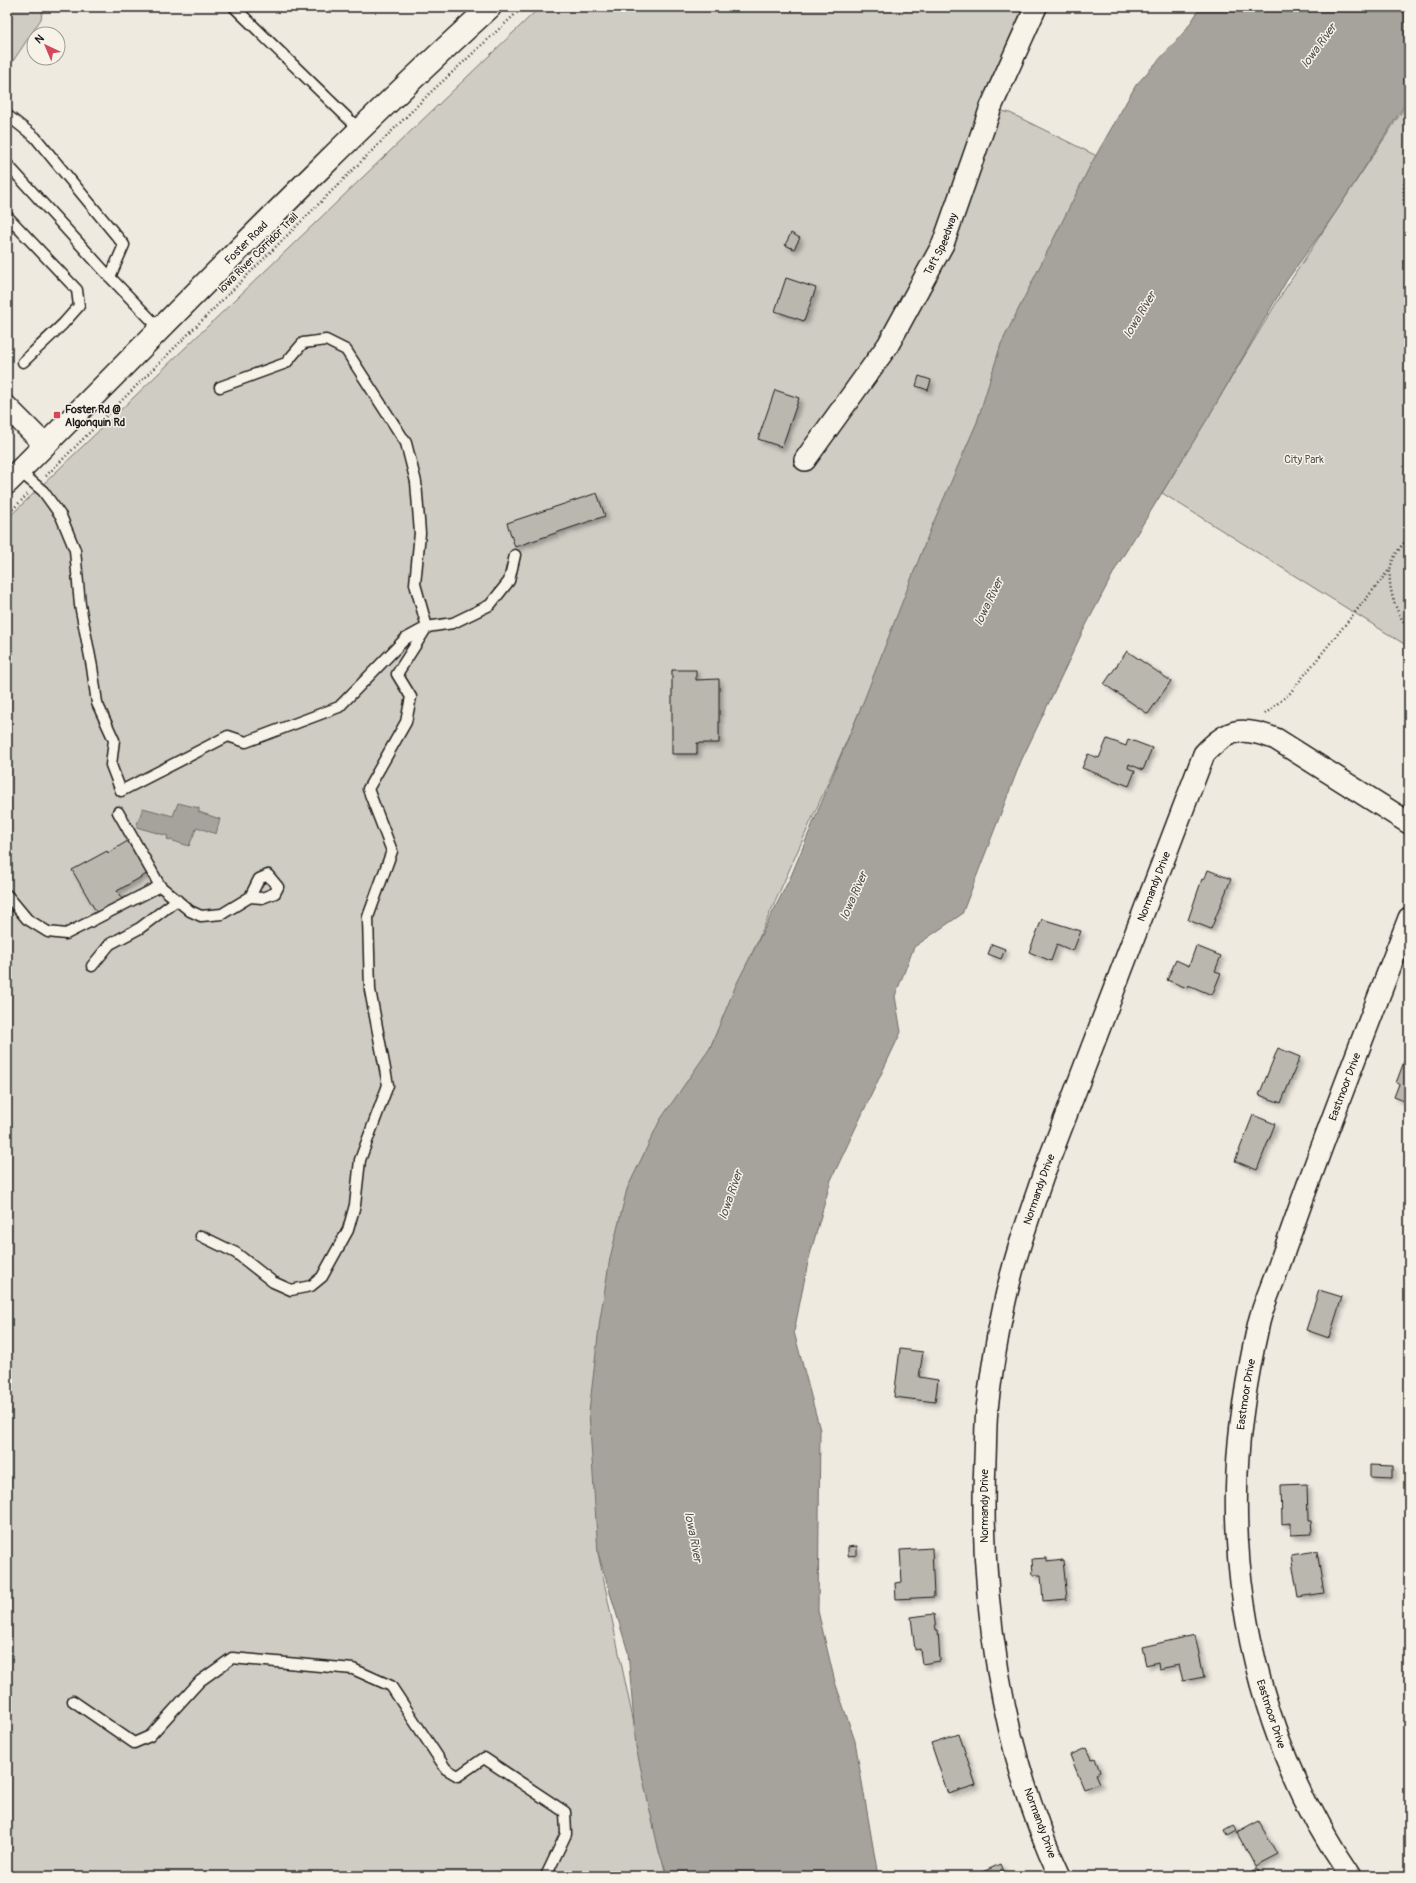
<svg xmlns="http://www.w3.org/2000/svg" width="1416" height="1883" viewBox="0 0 1416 1883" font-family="Pangolin,sans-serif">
  <defs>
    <filter id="shadow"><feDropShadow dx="3.5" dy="3.5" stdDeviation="2" flood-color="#0004"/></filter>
  </defs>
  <rect width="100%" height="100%" fill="#eeeae0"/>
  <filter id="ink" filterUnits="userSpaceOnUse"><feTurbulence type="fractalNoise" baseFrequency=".025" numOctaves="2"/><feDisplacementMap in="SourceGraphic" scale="8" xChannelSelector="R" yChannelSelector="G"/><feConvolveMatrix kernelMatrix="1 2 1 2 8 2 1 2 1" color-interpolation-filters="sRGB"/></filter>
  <g filter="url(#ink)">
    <g fill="#cfccc3" stroke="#767470">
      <path d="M7 7H43L41 19 7 70Z"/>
      <path d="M540 7H1023L980 106 1010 113 1105 160 710 1048 598 1553 666 1876H7V519Z"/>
      <path d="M1409 101V647L1162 493 1283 292Z"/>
    </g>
    <g fill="#a6a39d" stroke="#6f6d69">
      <path d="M1201 7H1409V98L1336 212 1287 280 1208 418 1117 566 1082 633 1021 761 962 914 914 947 895 996 901 1032 831 1180 808 1262 794 1332 820 1430 818 1611 835 1682 855 1741 878 1876H668L659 1852 636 1747 628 1652 598 1553 589 1412 600 1319 610 1258 627 1189 660 1120 710 1048 736 985 791 876 864 700 931 528 977 422 1001 344 1091 164 1136 85 1185 31Z"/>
      <path d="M178 803 199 808V812L220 819 216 834 197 827 189 846 167 839 168 836 136 827 143 808 173 816Z"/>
    </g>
    <g fill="#bab7af" stroke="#1c1c1c" filter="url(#shadow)">
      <path d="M791 233 800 238 794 249 785 245Z"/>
      <path d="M786 278 816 288 804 321 775 311Z"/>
      <path d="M919 376 931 380 928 390 916 386Z"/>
      <path d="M775 390 799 398 782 447 758 439Z"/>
      <path d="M597 493 605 516 515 547 507 523Z"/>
      <path d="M1127 651 1171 681 1148 714 1104 684Z"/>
      <path d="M672 670H696V680L719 679V743H697V754H672Z"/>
      <path d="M1107 739 1126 746 1128 739 1152 748 1143 770 1129 764 1128 768 1135 771 1129 786 1082 768 1088 754 1099 758Z"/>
      <path d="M131 839 150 872 117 891 123 901 98 915 72 870 107 851 108 853Z"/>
      <path d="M1208 870 1231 879 1211 929 1188 920 1202 879 1204 880Z"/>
      <path d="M1042 919 1081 931 1073 951 1057 944 1051 961 1029 952Z"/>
      <path d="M992 944 1005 949 1001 959 988 954Z"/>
      <path d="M1196 946 1221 956 1215 971 1221 973 1212 995 1188 985 1187 988 1167 980 1176 960 1189 966Z"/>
      <path d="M1278 1048 1300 1057 1281 1103 1259 1095Z"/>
      <path d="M1409 1057V1103L1394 1097 1399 1084 1396 1083 1405 1059 1408 1060Z"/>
      <path d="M1253 1115 1275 1124 1257 1170 1235 1161Z"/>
      <path d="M1319 1290 1342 1297 1329 1338 1306 1330Z"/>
      <path d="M900 1349 923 1352 919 1377 938 1380 935 1402 894 1397Z"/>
      <path d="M1370 1465 1393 1466V1478L1370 1477Z"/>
      <path d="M1307 1484 1308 1521H1311L1312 1534 1291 1535V1523L1282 1524 1281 1485Z"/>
      <path d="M857 1546V1555L848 1556V1547Z"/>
      <path d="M932 1548 934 1597 896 1599 895 1583 902 1582 900 1550Z"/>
      <path d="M1317 1551 1324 1593 1298 1597 1291 1555Z"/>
      <path d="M1047 1558V1562L1063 1560 1067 1599 1043 1601 1041 1575H1033L1032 1559Z"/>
      <path d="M934 1614 936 1630H938L940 1661 922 1664 920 1649 915 1650 911 1617Z"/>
      <path d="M1195 1635 1204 1677 1183 1681 1179 1665 1159 1669 1158 1662 1146 1665 1142 1647Z"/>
      <path d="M959 1734 976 1785 948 1794 931 1743Z"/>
      <path d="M1086 1748 1091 1759 1095 1758 1100 1772 1096 1774 1100 1783 1084 1789 1070 1755Z"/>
      <path d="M1259 1821 1278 1855 1255 1867 1237 1833Z"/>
      <path d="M1234 1825 1237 1831 1228 1836 1225 1830Z"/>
      <path d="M1000 1864 1005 1876H974Z"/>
      <path d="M1256 1868 1260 1874 1257 1876H1249L1248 1873Z"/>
    </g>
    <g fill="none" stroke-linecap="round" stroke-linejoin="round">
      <defs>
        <g id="lane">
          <path d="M234 7 360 130"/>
          <path d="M7 115 35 137 124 245 110 277"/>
          <path d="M7 164 107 274 160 329"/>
          <path d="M7 216 77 290 79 306 63 324 23 362"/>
          <path d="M19 471 43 491 61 516 75 550 80 605 92 667 97 703 114 740 111 765 121 791 228 736 246 742 339 707 405 639 427 627 453 623 490 605 509 581 515 555"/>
          <path d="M160 886 190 911 201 916 222 914 250 897 259 879 268 875 278 887 275 893 262 898 250 897"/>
          <path d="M7 895 27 919 48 932 66 934 160 886 118 812"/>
          <path d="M92 966 110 944 140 928 177 900"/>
          <path d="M201 1236 236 1253 273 1282 291 1290 311 1286 322 1277 348 1230 355 1205 360 1160 388 1085 370 990 368 917 392 851 368 789 406 722 411 697 397 674 427 627 415 584 420 533 416 482 406 443 346 350 326 340 303 343 286 363 220 387"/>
          <path d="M73 1701 134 1743 150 1736 200 1681 232 1658 353 1669 391 1686 446 1769 458 1776 484 1758 565 1812 566 1834 546 1876"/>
        </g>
        <g id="street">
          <path d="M7 407 45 445"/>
          <path id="s1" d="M805 460 888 345 943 244 991 107 1036 7"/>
          <path id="s2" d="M1060 1876C1001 1752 979 1595 985 1459 986 1440 985 1420 988 1401 993 1361 1000 1319 1010 1280 1019 1243 1032 1208 1044 1173L1204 754C1228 728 1242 726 1276 739L1409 823"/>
          <path id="s3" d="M1350 1876C1269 1759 1231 1614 1237 1473 1239 1422 1248 1371 1259 1322 1263 1306 1270 1290 1276 1274 1285 1249 1294 1224 1303 1198 1337 1104 1373 1011 1409 918"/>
        </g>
        <g id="secondary">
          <path id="s4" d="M7 483C167 324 323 159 490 7"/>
        </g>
      </defs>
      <use href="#lane" stroke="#1c1c1c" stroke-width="13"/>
      <use href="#street" stroke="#1c1c1c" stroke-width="24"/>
      <use href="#secondary" stroke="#1c1c1c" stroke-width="25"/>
      <g stroke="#1c1c1c" stroke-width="2.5" stroke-dasharray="1 3" stroke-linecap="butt">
        <path d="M1409 168C1401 187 1403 207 1409 227"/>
        <path d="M46 476 431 92 523 7"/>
        <path d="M7 515 28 494"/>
        <path d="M1409 537C1401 546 1392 557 1390 570 1388 590 1396 614 1409 629"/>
        <path d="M1265 714 1290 693 1390 569"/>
      </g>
      <use href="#lane" stroke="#f7f3e8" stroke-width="10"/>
      <use href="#street" stroke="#f7f3e8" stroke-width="21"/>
      <use href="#secondary" stroke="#f7f3e8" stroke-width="22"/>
    </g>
  </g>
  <rect fill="#d1495b" stroke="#f7f3e8" stroke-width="1.5" x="53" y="411" width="8" height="8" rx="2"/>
  <g text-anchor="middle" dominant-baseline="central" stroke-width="3" stroke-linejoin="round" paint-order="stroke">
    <g font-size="11" fill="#1c1c1c" stroke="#f7f3e8">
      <text stroke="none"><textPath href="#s4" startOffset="339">Foster Road</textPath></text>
      <text stroke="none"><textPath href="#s1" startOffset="256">Taft Speedway</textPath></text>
      <text transform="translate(258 253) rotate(-45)">Iowa River Corridor Trail</text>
      <text stroke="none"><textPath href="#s2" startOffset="1028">Normandy Drive</textPath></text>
      <text stroke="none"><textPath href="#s3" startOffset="829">Eastmoor Drive</textPath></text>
      <text stroke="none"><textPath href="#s2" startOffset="704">Normandy Drive</textPath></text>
      <text stroke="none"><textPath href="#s3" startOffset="505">Eastmoor Drive</textPath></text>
      <text transform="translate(984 1506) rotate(-90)">Normandy Drive</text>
      <text transform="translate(1271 1714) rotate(72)">Eastmoor Drive</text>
      <text transform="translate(1040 1823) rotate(70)">Normandy Drive</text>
    </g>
    <g font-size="11" font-weight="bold" fill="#1c1c1c" stroke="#f7f3e8" text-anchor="start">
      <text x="65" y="409">Foster Rd @<tspan x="65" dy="13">Algonquin Rd</tspan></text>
    </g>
    <g font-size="11" fill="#52514e" stroke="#f7f3e8">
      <text x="1304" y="459">City Park</text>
    </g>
    <g font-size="12" font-style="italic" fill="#535250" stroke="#f7f3e8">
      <text transform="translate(1319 46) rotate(-54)">Iowa River</text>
      <text transform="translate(1140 315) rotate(-59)">Iowa River</text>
      <text transform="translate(989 602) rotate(-64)">Iowa River</text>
      <text transform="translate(854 896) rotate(-66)">Iowa River</text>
      <text transform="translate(731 1195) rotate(-71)">Iowa River</text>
      <text transform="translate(693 1537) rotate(79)">Iowa River</text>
    </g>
  </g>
  <rect width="1416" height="1883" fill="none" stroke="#f7f3e8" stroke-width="24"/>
  <rect x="12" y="12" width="1392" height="1859" fill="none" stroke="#1c1c1c" stroke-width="1.5" filter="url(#ink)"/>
  <g transform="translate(46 46) rotate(316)"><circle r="19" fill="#f7f3e8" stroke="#9f9d96"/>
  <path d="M0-3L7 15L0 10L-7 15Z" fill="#d1495b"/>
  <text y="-6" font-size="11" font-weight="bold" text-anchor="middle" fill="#1c1c1c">N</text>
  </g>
</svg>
